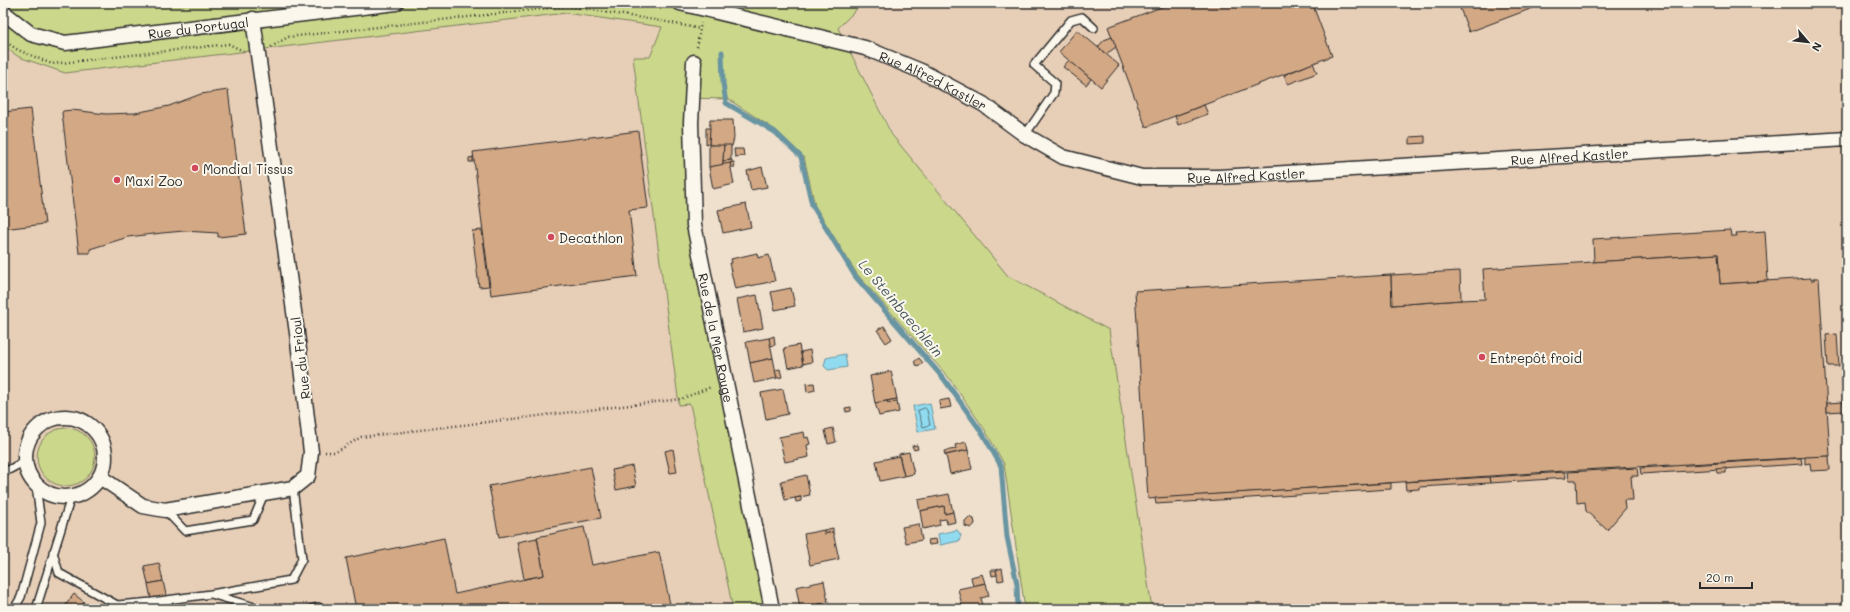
<svg xmlns="http://www.w3.org/2000/svg" width="1850" height="612" viewBox="0 0 1850 612" font-family="Mali,sans-serif">
  <rect width="100%" height="100%" fill="#efdfcd"/>
  <filter id="ink" filterUnits="userSpaceOnUse"><feTurbulence type="fractalNoise" baseFrequency=".025" numOctaves="2"/><feDisplacementMap in="SourceGraphic" scale="8" xChannelSelector="R" yChannelSelector="G"/><feConvolveMatrix kernelMatrix="1 2 1 2 8 2 1 2 1" color-interpolation-filters="sRGB"/></filter>
  <g filter="url(#ink)">
    <g fill="#e7ceb7">
      <path d="M863 3H1847V609H1152L1109 330 1008 276 896 140 838 28Z"/>
      <path d="M566 13 662 27 650 57 633 58 679 405 690 404 733 609H3V46L19 57Z"/>
    </g>
    <g fill="#cbd78b" stroke="#7b815b">
      <path d="M3 3H863L838 28 892 135 1008 276 1109 330 1152 609H1025L1004 464 985 430 949 378 857 274 815 206 804 157 777 131 728 99 685 98 687 228 765 609H733L690 404 679 405 633 57H650L662 27 566 13 65 73 19 57 3 46Z"/>
      <circle cx="66" cy="457" r="29"/>
    </g>
    <g fill="#90dbf0" stroke="#6895a1">
      <path d="M845 354 847 367 828 370 824 366 826 358Z"/>
      <path d="M930 403 935 429 918 432 913 406Z"/>
      <path d="M957 530 961 535 959 541 940 545 938 534Z"/>
    </g>
    <g fill="none" stroke-linecap="round" stroke-linejoin="round">
      <path stroke="#53717a" stroke-width="1" d="M925 408 927 410 930 425 923 427 918 411Z"/>
      <path stroke="#6895a1" stroke-width="5" d="M722 52 723 83 726 103 775 132 801 157 812 205 855 276 944 379 983 434 1001 466 1007 537 1017 584 1018 609"/>
    </g>
    <g fill="#d3a885" stroke="#2b2b2b">
      <path d="M1172 3H1312L1332 56 1146 127 1108 27Z"/>
      <path d="M1458 3H1546L1469 32Z"/>
      <path d="M1077 30 1119 65 1101 87 1059 52Z"/>
      <path d="M1112 37 1116 47 1106 54 1098 47 1104 40Z"/>
      <path d="M1069 60 1091 79 1086 85 1063 67Z"/>
      <path d="M1313 63 1317 73 1288 84 1284 75Z"/>
      <path d="M228 90 246 234 218 237V233L184 231 162 233 128 237 90 249V253H79L62 113 63 111 72 110 106 114 135 113 169 106 201 94Z"/>
      <path d="M1204 105 1208 114 1178 125 1175 116Z"/>
      <path d="M31 109 45 224 3 229V112Z"/>
      <path d="M710 120H733L734 138 732 146 709 145Z"/>
      <path d="M706 128H710L709 144H706Z"/>
      <path d="M638 131 648 207 647 208 629 210 637 276 491 295 473 152Z"/>
      <path d="M1425 136V143L1410 144V137Z"/>
      <path d="M709 145H724L723 165 709 167Z"/>
      <path d="M724 145H731V160L723 161Z"/>
      <path d="M734 149H743L744 156 735 157Z"/>
      <path d="M473 157V162H469V158Z"/>
      <path d="M732 160V163L723 165V161Z"/>
      <path d="M734 162 735 167H731L730 163Z"/>
      <path d="M730 163 734 184 713 189 709 167Z"/>
      <path d="M762 167 767 187 751 190 747 171Z"/>
      <path d="M746 204 751 227 723 233 718 210Z"/>
      <path d="M482 230 489 286 479 287 472 231Z"/>
      <path d="M1730 230 1731 236H1737L1736 233 1765 231 1768 281 1720 284 1718 254 1594 262 1593 239Z"/>
      <path d="M757 253 758 258 769 255 775 281 735 289 729 263H732L731 259Z"/>
      <path d="M1718 254 1720 284 1811 278V280H1814V278H1819L1830 456 1565 471 1148 499 1135 291 1391 275 1392 305 1461 300 1485 299 1483 269Z"/>
      <path d="M1460 271 1461 300 1392 305 1391 275Z"/>
      <path d="M791 288 795 306 775 310 771 292Z"/>
      <path d="M757 295 763 328 743 332 737 299Z"/>
      <path d="M884 326 892 339 886 343 877 330Z"/>
      <path d="M1837 334 1839 366H1828L1826 335Z"/>
      <path d="M774 336 775 345 770 346 769 338Z"/>
      <path d="M769 338 773 358 750 363 746 342Z"/>
      <path d="M799 345 803 365 788 368 784 348Z"/>
      <path d="M810 350 812 362 803 364 801 352Z"/>
      <path d="M773 358 777 378 754 383 750 363Z"/>
      <path d="M919 358 923 363 918 367 914 362Z"/>
      <path d="M780 369 782 377 777 378 775 370Z"/>
      <path d="M891 371 897 399 875 403 870 376Z"/>
      <path d="M1842 379H1846L1847 401V456Z"/>
      <path d="M1846 379H1847V401Z"/>
      <path d="M814 383 815 390 807 392 806 384Z"/>
      <path d="M783 389 788 414 766 419 761 393Z"/>
      <path d="M897 399V402L888 403 887 401Z"/>
      <path d="M949 399 951 407 940 409 939 401Z"/>
      <path d="M887 401 888 403 897 402 899 412 879 416 875 403Z"/>
      <path d="M1843 402 1844 411 1827 412V403Z"/>
      <path d="M851 407V411L846 412 845 408Z"/>
      <path d="M833 428 836 442 828 444 825 430Z"/>
      <path d="M804 432 805 438 808 437 810 444 807 445 809 457 785 462 779 437Z"/>
      <path d="M966 442 968 450 945 455 944 451 956 449 955 445Z"/>
      <path d="M917 445 918 449 914 450 912 446Z"/>
      <path d="M673 449 677 472 670 473 665 451Z"/>
      <path d="M968 450 972 469 950 474 946 455Z"/>
      <path d="M909 452 914 474 904 476 899 454Z"/>
      <path d="M899 456 904 476 880 481 876 461Z"/>
      <path d="M1829 456 1830 470 1811 471 1810 463 1805 464V457Z"/>
      <path d="M1801 458 1802 464 1641 474 1640 468Z"/>
      <path d="M632 466 636 486 616 490 612 470Z"/>
      <path d="M591 467 601 518 499 537 489 486Z"/>
      <path d="M1637 468 1638 476H1631L1633 500H1624L1625 509 1607 530 1586 511 1585 502 1577 503 1576 480H1569L1568 472Z"/>
      <path d="M1726 468V473H1717L1716 469Z"/>
      <path d="M1565 472 1566 478 1490 483 1489 477Z"/>
      <path d="M806 475 810 495 785 500 781 481Z"/>
      <path d="M1489 477 1490 483 1419 487V489L1406 490 1405 482Z"/>
      <path d="M1391 483V489L1156 504 1155 498Z"/>
      <path d="M949 494 953 512 945 514 944 506 920 511 918 500Z"/>
      <path d="M801 497V501L796 502 795 498Z"/>
      <path d="M944 506 945 514 953 512 955 522 947 524 946 519 939 520 940 525 923 529 920 511Z"/>
      <path d="M969 517 974 519 975 524 971 528 965 526V521Z"/>
      <path d="M919 524 922 540 906 543 902 527Z"/>
      <path d="M584 527 592 565 659 552 671 609H356L346 558 444 538 455 594 544 575 537 537Z"/>
      <path d="M833 528V532L824 534V530Z"/>
      <path d="M824 530V534L833 532 839 559 810 565 804 534Z"/>
      <path d="M537 538 544 575 524 579 517 542Z"/>
      <path d="M936 539 937 544 929 545 928 540Z"/>
      <path d="M159 563 163 581 148 584 144 566Z"/>
      <path d="M1002 568 1004 580 998 581 996 570Z"/>
      <path d="M991 570H996L997 575 992 576Z"/>
      <path d="M982 574 985 583 973 586 971 577Z"/>
      <path d="M163 581 169 609H153L148 584Z"/>
      <path d="M824 581 828 602 800 608 796 587Z"/>
      <path d="M986 583 989 596 981 598 984 609H963L958 589Z"/>
      <path d="M74 594 84 602 79 609H69L65 606Z"/>
      <path d="M823 604 824 609H800V608Z"/>
    </g>
    <g fill="none" stroke-linecap="round" stroke-linejoin="round">
      <defs>
        <g id="lane">
          <path d="M1025 135 1054 93 1055 83 1034 65 1071 20 1082 17 1094 28"/>
          <path d="M3 473 25 461"/>
          <path d="M165 510 185 531 253 520 264 494"/>
          <path d="M53 552 59 573 117 605 152 602 211 594 291 580 302 559 293 488"/>
          <path d="M214 595 261 609"/>
          <path d="M14 609 21 597 41 523 36 485"/>
          <path d="M38 609 37 606 71 497"/>
          <path d="M311 609 318 607 320 609"/>
        </g>
        <g id="street">
          <path id="s1" d="M680 3 865 48 921 71 983 104 1025 135 1063 157 1142 177H1219L1847 139"/>
          <path id="s2" d="M3 12 31 34 65 43 396 3"/>
          <path id="s3" d="M694 62 691 123 694 225 772 609"/>
          <circle cx="65" cy="457" r="40"/>
          <path d="M100 477 143 506 165 510 293 488 308 476 311 452 297 333 253 19"/>
        </g>
      </defs>
      <use href="#lane" stroke="#2b2b2b" stroke-width="10"/>
      <use href="#street" stroke="#2b2b2b" stroke-width="17"/>
      <g stroke="#2b2b2b" stroke-width="2.5" stroke-dasharray="1 3" stroke-linecap="butt">
        <path d="M3 40 18 50 52 64 229 44 243 51"/>
        <path d="M271 47 288 37 567 6 667 22 700 29"/>
        <path d="M697 47 701 23"/>
        <path d="M325 452H336L361 437 681 399 711 387"/>
      </g>
      <use href="#lane" stroke="#fbf7ec" stroke-width="7"/>
      <use href="#street" stroke="#fbf7ec" stroke-width="14"/>
    </g>
  </g>
  <g fill="#d1495b" stroke="#fbf7ec" stroke-width="1.5">
    <circle cx="195" cy="168" r="4"/>
    <circle cx="117" cy="180" r="4"/>
    <circle cx="551" cy="237" r="4"/>
    <circle cx="1482" cy="357" r="4"/>
  </g>
  <g text-anchor="middle" dominant-baseline="central" stroke-width="4" stroke-linejoin="round" paint-order="stroke">
    <g font-size="13" fill="#2b2b2b" stroke="#fbf7ec">
      <text stroke="none"><textPath href="#s2" startOffset="205">Rue du Portugal</textPath></text>
      <text stroke="none"><textPath href="#s1" startOffset="266">Rue Alfred Kastler</textPath></text>
      <text stroke="none"><textPath href="#s1" startOffset="927">Rue Alfred Kastler</textPath></text>
      <text stroke="none"><textPath href="#s1" startOffset="603">Rue Alfred Kastler</textPath></text>
      <text stroke="none"><textPath href="#s3" startOffset="278">Rue de la Mer Rouge</textPath></text>
      <text transform="translate(300 358) rotate(-97)">Rue du Frioul</text>
    </g>
    <g font-size="13" fill="#2b2b2b" stroke="#fbf7ec" text-anchor="start">
      <text x="203" y="168">Mondial Tissus</text>
      <text x="125" y="180">Maxi Zoo</text>
      <text x="559" y="237">Decathlon</text>
      <text x="1490" y="357">Entrepôt froid</text>
    </g>
    <g font-size="14" font-style="italic" fill="#44575c" stroke="#fbf7ec">
      <text transform="translate(901 308) rotate(50)">Le Steinbaechlein</text>
    </g>
  </g>
  <rect width="1850" height="612" fill="none" stroke="#fbf7ec" stroke-width="16"/>
  <rect x="8" y="8" width="1834" height="596" fill="none" stroke="#2b2b2b" stroke-width="1.5" filter="url(#ink)"/>
  <g transform="translate(1808 42) rotate(118)" stroke="#fbf7ec" stroke-width="3" paint-order="stroke">
  <path d="M0-3L7 15L0 10L-7 15Z" fill="#2b2b2b"/>
  <text y="-6" font-size="11" font-weight="bold" text-anchor="middle" fill="#2b2b2b">N</text>
  </g>
  <path d="M1700 582v6h52v-6" fill="none" stroke="#2b2b2b" stroke-width="2"/>
  <text x="1706" y="582" font-size="12" fill="#2b2b2b" stroke="#fbf7ec" stroke-width="3" paint-order="stroke">20 m</text>
</svg>
